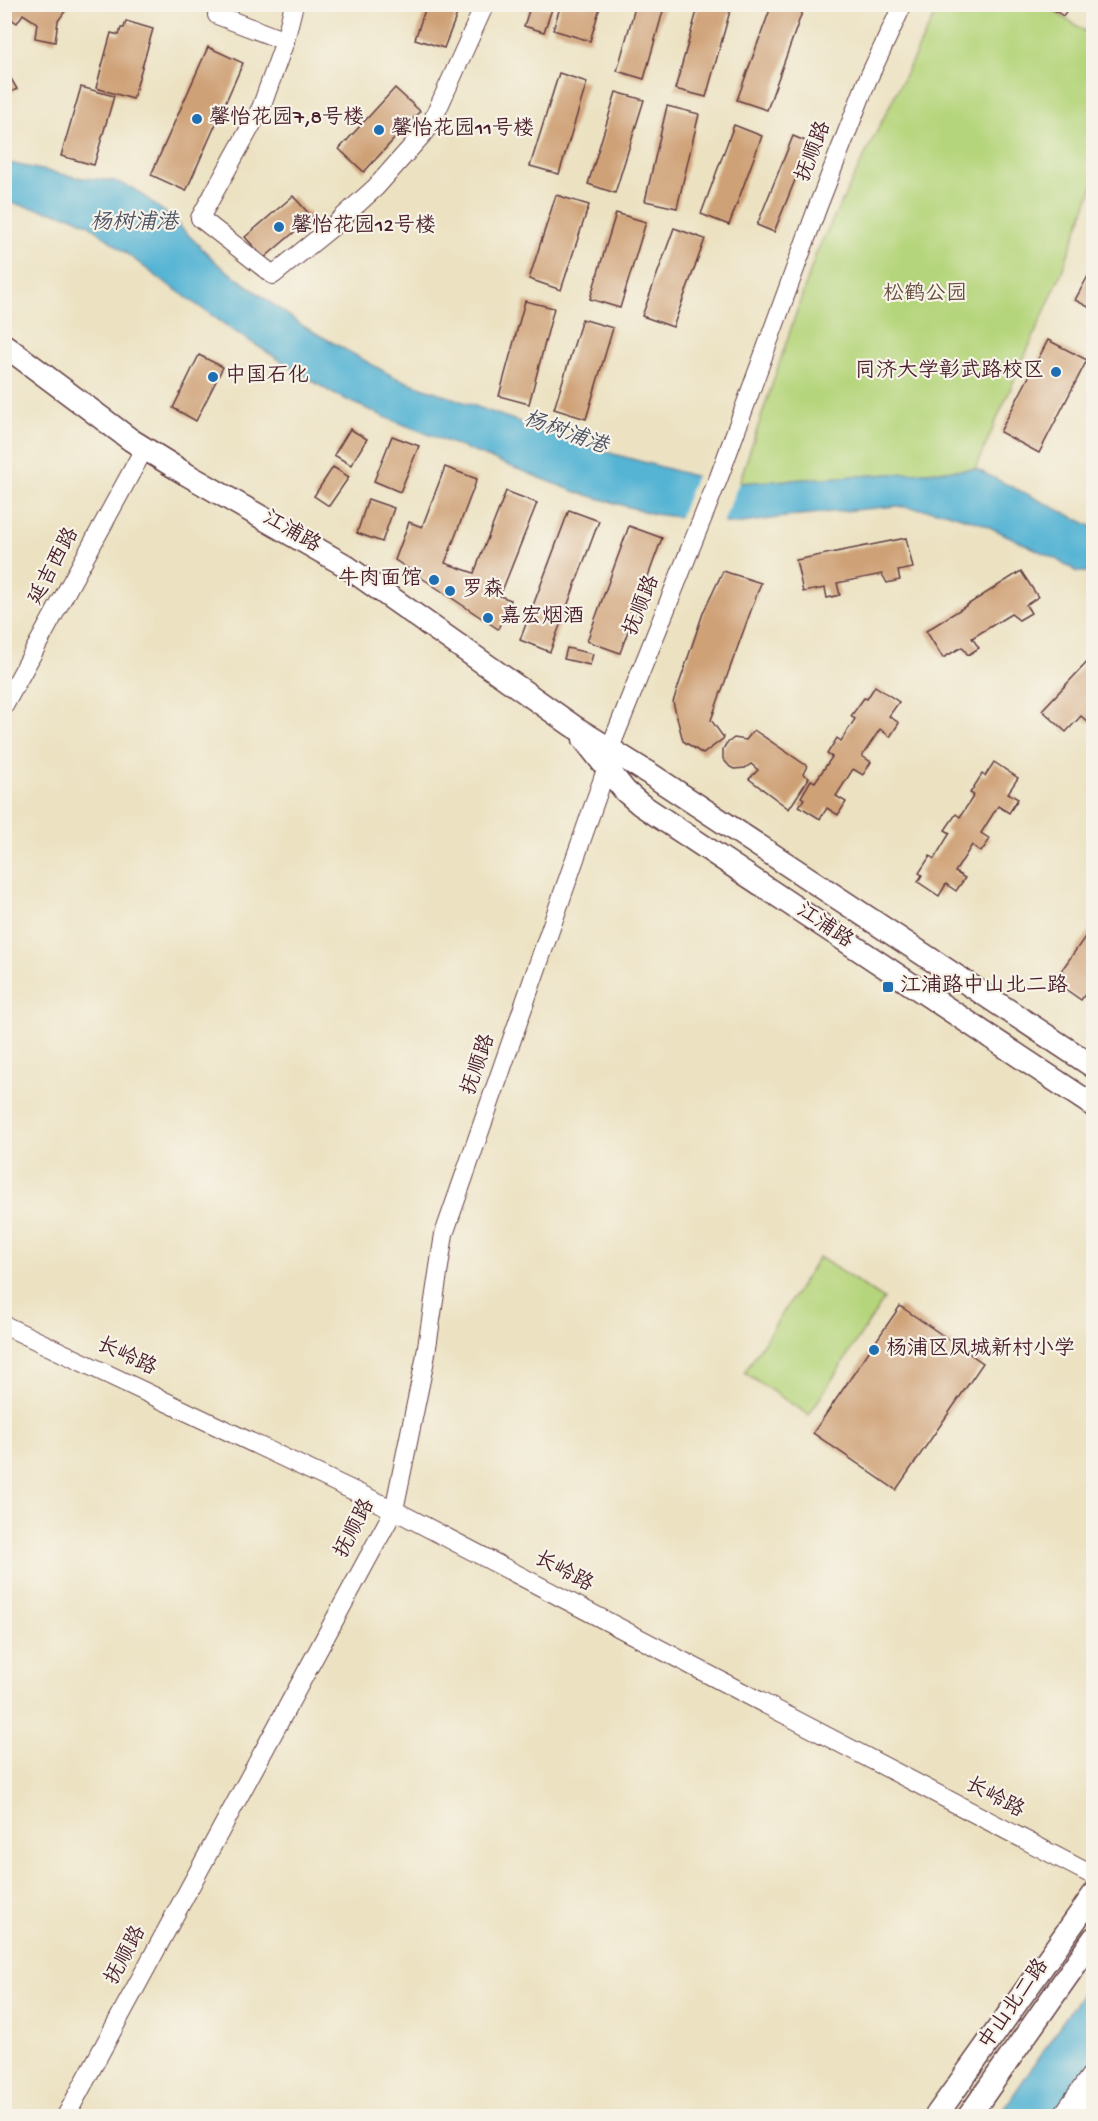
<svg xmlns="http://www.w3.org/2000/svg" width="1098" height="2121" viewBox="0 0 1098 2121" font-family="'Gochi Hand','LXGW WenKai TC',sans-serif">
  <rect width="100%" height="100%" fill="#f7f3e8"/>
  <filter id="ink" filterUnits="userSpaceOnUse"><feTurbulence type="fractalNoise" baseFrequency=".0167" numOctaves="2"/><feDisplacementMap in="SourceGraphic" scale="12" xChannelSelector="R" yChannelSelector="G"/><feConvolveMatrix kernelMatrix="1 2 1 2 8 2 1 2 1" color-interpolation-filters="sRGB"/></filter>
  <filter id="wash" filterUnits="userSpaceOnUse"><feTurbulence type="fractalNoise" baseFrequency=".008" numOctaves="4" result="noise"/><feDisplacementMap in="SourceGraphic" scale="24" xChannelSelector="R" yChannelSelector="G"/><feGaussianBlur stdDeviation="1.35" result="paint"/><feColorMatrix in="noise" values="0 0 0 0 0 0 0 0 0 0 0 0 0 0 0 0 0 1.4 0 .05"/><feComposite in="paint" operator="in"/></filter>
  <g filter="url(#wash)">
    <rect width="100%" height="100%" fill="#ece2c2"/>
    <g fill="#b5d57c" stroke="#807a54" stroke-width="1.5">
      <path d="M940 5H1044L1093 36V186L1061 274 975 469 739 483 817 251Z"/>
      <path d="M819 1257 884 1299 809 1415 744 1373Z"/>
    </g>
    <g fill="#55b4d4" stroke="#506a80" stroke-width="1.5">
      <path d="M4 162 75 177 115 181 134 189 167 214 219 265 303 326 394 377 592 448 694 476 739 483 976 469 1093 527V572H1078L1056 559 981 523 945 512 897 506 799 515 735 524 654 514 576 492 387 418 332 393 237 333 156 276 88 224 71 216 5 202Z"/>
      <path d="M1093 1977V2079L1068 2116H999Z"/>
    </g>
    <path fill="#ece2c2" d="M697 473 740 480 722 525 679 519Z"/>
    <g id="blocks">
      <g fill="#cfa177">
        <path d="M4 4H72L68 7 58 21 55 42 35 38 37 23 23 14 17 23 4 14Z"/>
        <path d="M427 4H461L444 48 415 39Z"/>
        <path d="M531 4 552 9 544 32 524 26Z"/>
        <path d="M561 4H601L590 41 553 30Z"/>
        <path d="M636 4H665L644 79 617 71Z"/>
        <path d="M699 4H732L706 97 675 89Z"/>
        <path d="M772 4H805L767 110 737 100Z"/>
        <path d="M1045 4H1071L1063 16Z"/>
        <path d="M126 21 153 29 133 99 96 88 111 33 119 35 121 28H124Z"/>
        <path d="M208 47 243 63 186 191 151 175Z"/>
        <path d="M6 70 17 89 4 96V71Z"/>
        <path d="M559 73 587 82 559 174 530 166Z"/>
        <path d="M81 87 114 96 94 165 61 156Z"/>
        <path d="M395 88 420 111 364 172 339 149Z"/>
        <path d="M616 92 644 100 615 193 588 184Z"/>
        <path d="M667 106 699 114 677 208 645 201Z"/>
        <path d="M734 125 762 136 729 225 701 214Z"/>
        <path d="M793 136 810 143 774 232 757 225Z"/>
        <path d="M556 195 589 205 561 290 529 279Z"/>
        <path d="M293 196 312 217 264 258 245 237Z"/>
        <path d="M616 213 646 222 620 308 590 299Z"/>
        <path d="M674 228 705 239 673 327 642 316Z"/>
        <path d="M1094 265V310L1075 300Z"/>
        <path d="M525 301 554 308 529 404 499 396Z"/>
        <path d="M582 319 613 328 586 419 554 409Z"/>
        <path d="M1048 340 1087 360 1039 453 1000 432Z"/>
        <path d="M199 355 223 367 196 421 173 408Z"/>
        <path d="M350 429 367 439 351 465 334 455Z"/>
        <path d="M392 436 419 446 400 492 374 481Z"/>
        <path d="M333 467 349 477 329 506 314 496Z"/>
        <path d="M445 467 477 479 445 563 474 573 506 491 537 503 500 596 511 600 498 629 395 560 409 522 422 527Z"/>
        <path d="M368 499 394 508 382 542 357 533Z"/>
        <path d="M569 510 599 521 550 652 520 640Z"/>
        <path d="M629 526 662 538 620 653 587 641Z"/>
        <path d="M906 538 913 568 898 571 900 580 887 583 882 574 837 583 840 595 827 598 825 588 803 592 796 560Z"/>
        <path d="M723 571 761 583 711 720 724 738 703 754 683 741 673 702 703 613Z"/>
        <path d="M1021 571 1038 597 1026 605 1031 613 1019 620 1011 614 972 638 979 648 968 655 962 647 943 658 926 631Z"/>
        <path d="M567 648 593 654 590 665 564 659Z"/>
        <path d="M1094 655V700L1089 705 1094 709V718L1089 723 1081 716 1066 732 1042 710Z"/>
        <path d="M875 686 899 702 889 716 899 723 890 737 880 729 862 756 871 762 863 775 853 769 836 796 846 802 838 815 827 808 820 819 799 806 804 799 801 797 811 780 815 782 832 757 827 754 837 738 841 741 855 719 851 716 864 698 867 699Z"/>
        <path d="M754 730 807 766 803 774 809 778 789 809 749 779 758 770 751 764 745 768 734 769 730 767 723 759V749L726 744 734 738 746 740Z"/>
        <path d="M994 762 1018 778 1008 793 1018 799 1009 813 998 806 981 833 990 839 981 852 972 845 955 872 965 878 956 891 946 884 939 896 918 882 922 875 919 873 930 856 934 859 950 833 945 830 956 814 960 817 974 795 970 793 982 774 985 776Z"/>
        <path d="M1094 924V982L1081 1000 1054 981Z"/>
        <path d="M900 1306 983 1363 896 1490 813 1433Z"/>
      </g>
    </g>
  </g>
  <g filter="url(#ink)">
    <use href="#blocks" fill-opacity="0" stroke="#623c42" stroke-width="1.5"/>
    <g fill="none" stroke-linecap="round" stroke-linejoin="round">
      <defs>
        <g id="minor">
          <path d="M294 4 285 41 261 108 200 218 273 275 331 228 376 187 430 126 485 4"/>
          <path d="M217 15 285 41"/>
          <path d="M4 706 144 449"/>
          <path d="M4 1325 394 1510 1094 1876"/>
          <path d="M66 2116 394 1510 425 1360 444 1234 607 767 610 748 719 477 818 206 867 81 903 4"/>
        </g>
        <g id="major">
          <path d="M4 345 131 440 186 474 343 564 573 726 650 774 1094 1067"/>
          <path d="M584 739 625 791 640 804 1094 1106"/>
          <path d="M936 2116 1094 1894"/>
          <path d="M969 2116 1094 1938"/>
        </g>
        <g id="highway">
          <path d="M1067 2116 1094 2078"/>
          <path d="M1092 2116 1094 2114"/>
        </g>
      </defs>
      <use href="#minor" stroke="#623c42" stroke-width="20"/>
      <use href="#major" stroke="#623c42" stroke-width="25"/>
      <use href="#highway" stroke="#623c42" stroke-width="29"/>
      <use href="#minor" stroke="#fff" stroke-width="18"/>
      <use href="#major" stroke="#fff" stroke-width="22"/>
      <use href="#highway" stroke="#fff" stroke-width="27"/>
    </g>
  </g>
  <g fill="#1f6fb2" stroke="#f7f3e8" stroke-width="2">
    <circle cx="197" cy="119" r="6"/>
    <circle cx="379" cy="130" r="6"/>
    <circle cx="279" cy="227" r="6"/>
    <circle cx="1056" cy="372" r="6"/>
    <circle cx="213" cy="377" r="6"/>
    <circle cx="434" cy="580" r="6"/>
    <circle cx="450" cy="591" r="6"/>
    <circle cx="488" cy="618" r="6"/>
    <rect x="882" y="981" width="12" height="12" rx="3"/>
    <circle cx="874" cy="1350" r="6"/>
  </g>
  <g text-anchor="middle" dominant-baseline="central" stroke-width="4.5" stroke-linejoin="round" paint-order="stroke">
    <g font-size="21" fill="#4a1f2b" stroke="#f7f3e8" text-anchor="start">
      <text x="209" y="119">馨怡花园7,8号楼</text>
      <text x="391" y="130">馨怡花园11号楼</text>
      <text x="291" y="227">馨怡花园12号楼</text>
      <text x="1044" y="372" text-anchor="end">同济大学彰武路校区</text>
      <text x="225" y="377">中国石化</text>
      <text x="422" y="580" text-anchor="end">牛肉面馆</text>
      <text x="462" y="591">罗森</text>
      <text x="500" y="618">嘉宏烟酒</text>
      <text x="900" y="987">江浦路中山北二路</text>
      <text x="886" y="1350">杨浦区凤城新村小学</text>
    </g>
    <g font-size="21" fill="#4a1f2b" stroke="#f7f3e8">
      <text transform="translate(815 152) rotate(-69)">抚顺路</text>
      <text transform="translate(291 533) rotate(30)">江浦路</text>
      <text transform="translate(55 567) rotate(-62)">延吉西路</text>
      <text transform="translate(643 606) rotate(-68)">抚顺路</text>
      <text transform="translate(824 927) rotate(34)">江浦路</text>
      <text transform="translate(480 1065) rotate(-71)">抚顺路</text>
      <text transform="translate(126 1358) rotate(25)">长岭路</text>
      <text transform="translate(356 1529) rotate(-63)">抚顺路</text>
      <text transform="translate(563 1573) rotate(28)">长岭路</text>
      <text transform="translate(994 1799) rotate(28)">长岭路</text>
      <text transform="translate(127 1956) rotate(-62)">抚顺路</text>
      <text transform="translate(1015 2005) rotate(-55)">中山北二路</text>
    </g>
    <g font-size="21" fill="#654c3f" stroke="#f7f3e8">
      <text x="925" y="295">松鹤公园</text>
    </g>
    <g font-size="22" font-style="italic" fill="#4e5366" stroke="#f7f3e8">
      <text x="134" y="224">杨树浦港</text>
      <text transform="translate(565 434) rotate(20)">杨树浦港</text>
    </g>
  </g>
  <rect width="1098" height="2121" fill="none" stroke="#f7f3e8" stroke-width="24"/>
</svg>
